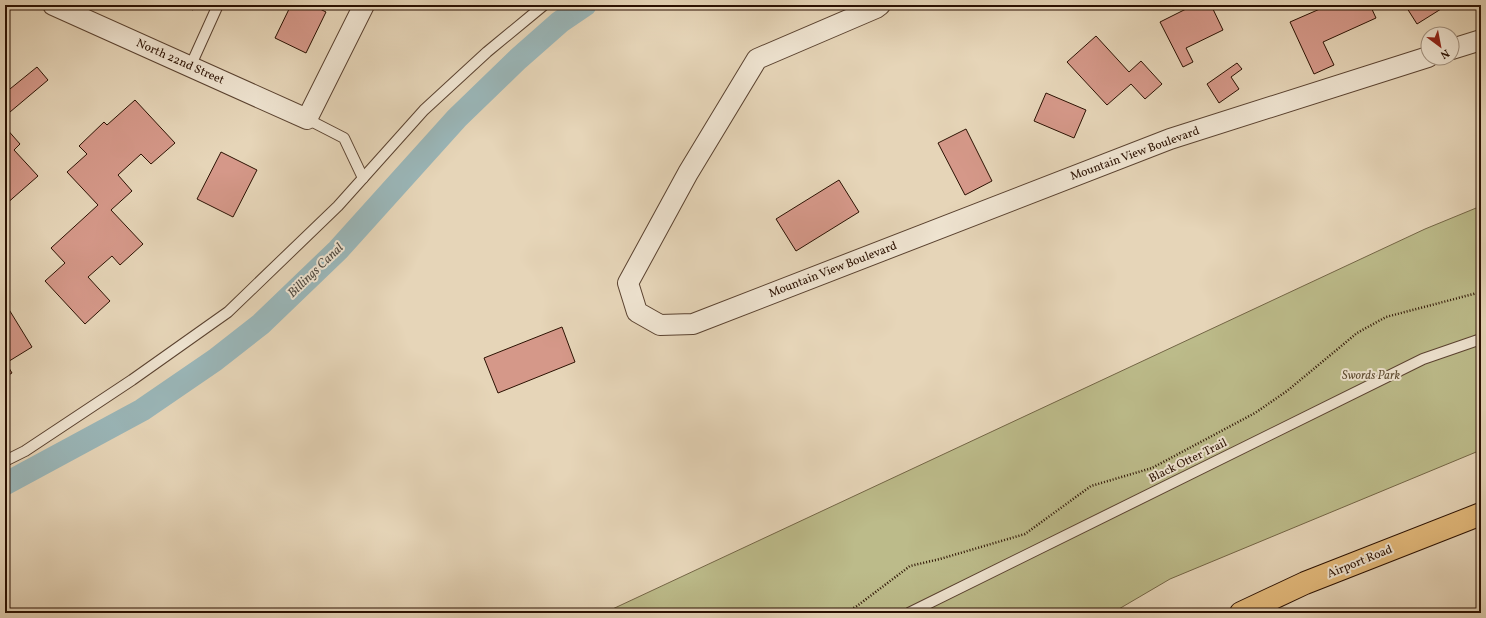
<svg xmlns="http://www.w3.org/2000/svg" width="1486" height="618" viewBox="0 0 1486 618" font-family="Vollkorn,serif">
  <rect width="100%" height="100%" fill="#e6d5b8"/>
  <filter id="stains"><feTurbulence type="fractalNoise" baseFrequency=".005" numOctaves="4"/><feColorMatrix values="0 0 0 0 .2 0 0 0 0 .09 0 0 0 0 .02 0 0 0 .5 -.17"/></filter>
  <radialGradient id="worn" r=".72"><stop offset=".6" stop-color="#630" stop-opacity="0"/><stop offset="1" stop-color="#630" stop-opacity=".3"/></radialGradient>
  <path fill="#bcbb8a" stroke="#746646" d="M1481 206V450L1170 579 1112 613H604L1425 229Z"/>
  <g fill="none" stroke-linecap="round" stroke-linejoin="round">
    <path stroke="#9ab6b8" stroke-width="23" d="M5 484 142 410 215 360 261 324 338 250 457 118 518 59 560 22 585 5"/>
  </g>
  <g fill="#d59889" stroke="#2b1102">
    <path d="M182 5H196L193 10Z"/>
    <path d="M291 5H312L326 12 306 53 275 38Z"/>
    <path d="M1194 5H1211L1223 30 1186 48 1193 62 1183 67 1160 22Z"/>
    <path d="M1329 5H1370L1376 18 1323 42 1334 65 1314 74 1290 22Z"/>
    <path d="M1405 5H1438L1441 9 1417 24Z"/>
    <path d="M1096 36 1129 72 1141 61 1162 84 1145 99 1131 84 1107 105 1067 62Z"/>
    <path d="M1237 63 1242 69 1231 77 1239 89 1219 103 1207 84Z"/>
    <path d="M37 67 48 80 10 112 5 106V93Z"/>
    <path d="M1046 93 1086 110 1074 138 1034 121Z"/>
    <path d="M135 100 175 143 151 164 141 154 118 175 132 191 111 210 143 244 120 265 112 256 88 277 110 301 85 324 45 281 65 263 51 248 98 205 67 172 87 154 79 146 104 122 107 125Z"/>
    <path d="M5 127 20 144 14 150 38 176 5 205Z"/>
    <path d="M966 129 992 181 965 195 938 143Z"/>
    <path d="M221 152 257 170 233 217 197 199Z"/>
    <path d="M839 180 859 212 796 251 776 219Z"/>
    <path d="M5 303 32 347 6 363 12 373 5 377Z"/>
    <path d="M562 327 575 362 498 393 484 358Z"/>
  </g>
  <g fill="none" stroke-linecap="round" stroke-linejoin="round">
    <defs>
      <g id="service">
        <path d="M190 67 218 5"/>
        <path d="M307 119 344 138 363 178"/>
        <path d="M5 461 25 451 132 380 228 312 338 206 424 110 487 52 544 5"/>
        <path d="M909 613 1423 359 1481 339"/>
      </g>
      <g id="minor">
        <path d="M53 5 307 119 364 5"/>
        <path d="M880 5 876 8 757 59 688 173 628 283 637 312 660 325 693 324 1170 139 1428 57"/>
        <path d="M1452 49 1481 40"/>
      </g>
      <path id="trunk" d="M1241 613 1305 583 1481 514"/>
    </defs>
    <use href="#service" stroke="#5a4230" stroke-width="12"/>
    <use href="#minor" stroke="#5a4230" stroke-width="22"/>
    <use href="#trunk" stroke="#2b1102" stroke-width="24"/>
    <path stroke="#2b1102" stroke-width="2.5" stroke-dasharray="1 2" stroke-linecap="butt" d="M846 613 857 606 910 566 940 559 1025 534 1091 486 1152 468 1255 413 1287 391 1357 333 1386 317 1481 292"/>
    <use href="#service" stroke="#efe4d1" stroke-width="10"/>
    <use href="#minor" stroke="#efe4d1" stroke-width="20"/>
    <use href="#trunk" stroke="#e3ba7c" stroke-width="22"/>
  </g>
  <g text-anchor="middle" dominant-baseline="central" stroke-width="4" stroke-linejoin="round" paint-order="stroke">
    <g font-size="12" fill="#2b1102" stroke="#efe4d1">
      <text transform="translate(180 62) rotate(24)">North 22nd Street</text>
      <text transform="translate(1135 154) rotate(-20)">Mountain View Boulevard</text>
      <text transform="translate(833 270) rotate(-21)">Mountain View Boulevard</text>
      <text transform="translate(1188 461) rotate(-26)">Black Otter Trail</text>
      <text transform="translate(1360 562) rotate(-22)">Airport Road</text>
    </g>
    <g font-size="12" font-style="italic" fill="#5e4c32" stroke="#efe4d1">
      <text x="1371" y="376">Swords Park</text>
    </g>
    <g font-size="13" font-style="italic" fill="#524b42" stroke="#efe4d1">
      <text transform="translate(316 271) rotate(-44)">Billings Canal</text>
    </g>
  </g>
  <rect width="1486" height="618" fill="none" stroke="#e6d5b8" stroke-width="20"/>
  <rect x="6" y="6" width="1474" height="606" fill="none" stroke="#2b1102" stroke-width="2"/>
  <rect x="10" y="10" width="1466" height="598" fill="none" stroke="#2b1102"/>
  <g transform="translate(1440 46) rotate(148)"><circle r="19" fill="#efe4d1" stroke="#a1907e"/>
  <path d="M0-3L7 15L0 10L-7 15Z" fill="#8f2418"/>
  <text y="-6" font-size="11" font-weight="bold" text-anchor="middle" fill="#2b1102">N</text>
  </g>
  <rect width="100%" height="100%" filter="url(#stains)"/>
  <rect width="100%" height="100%" fill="url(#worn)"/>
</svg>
